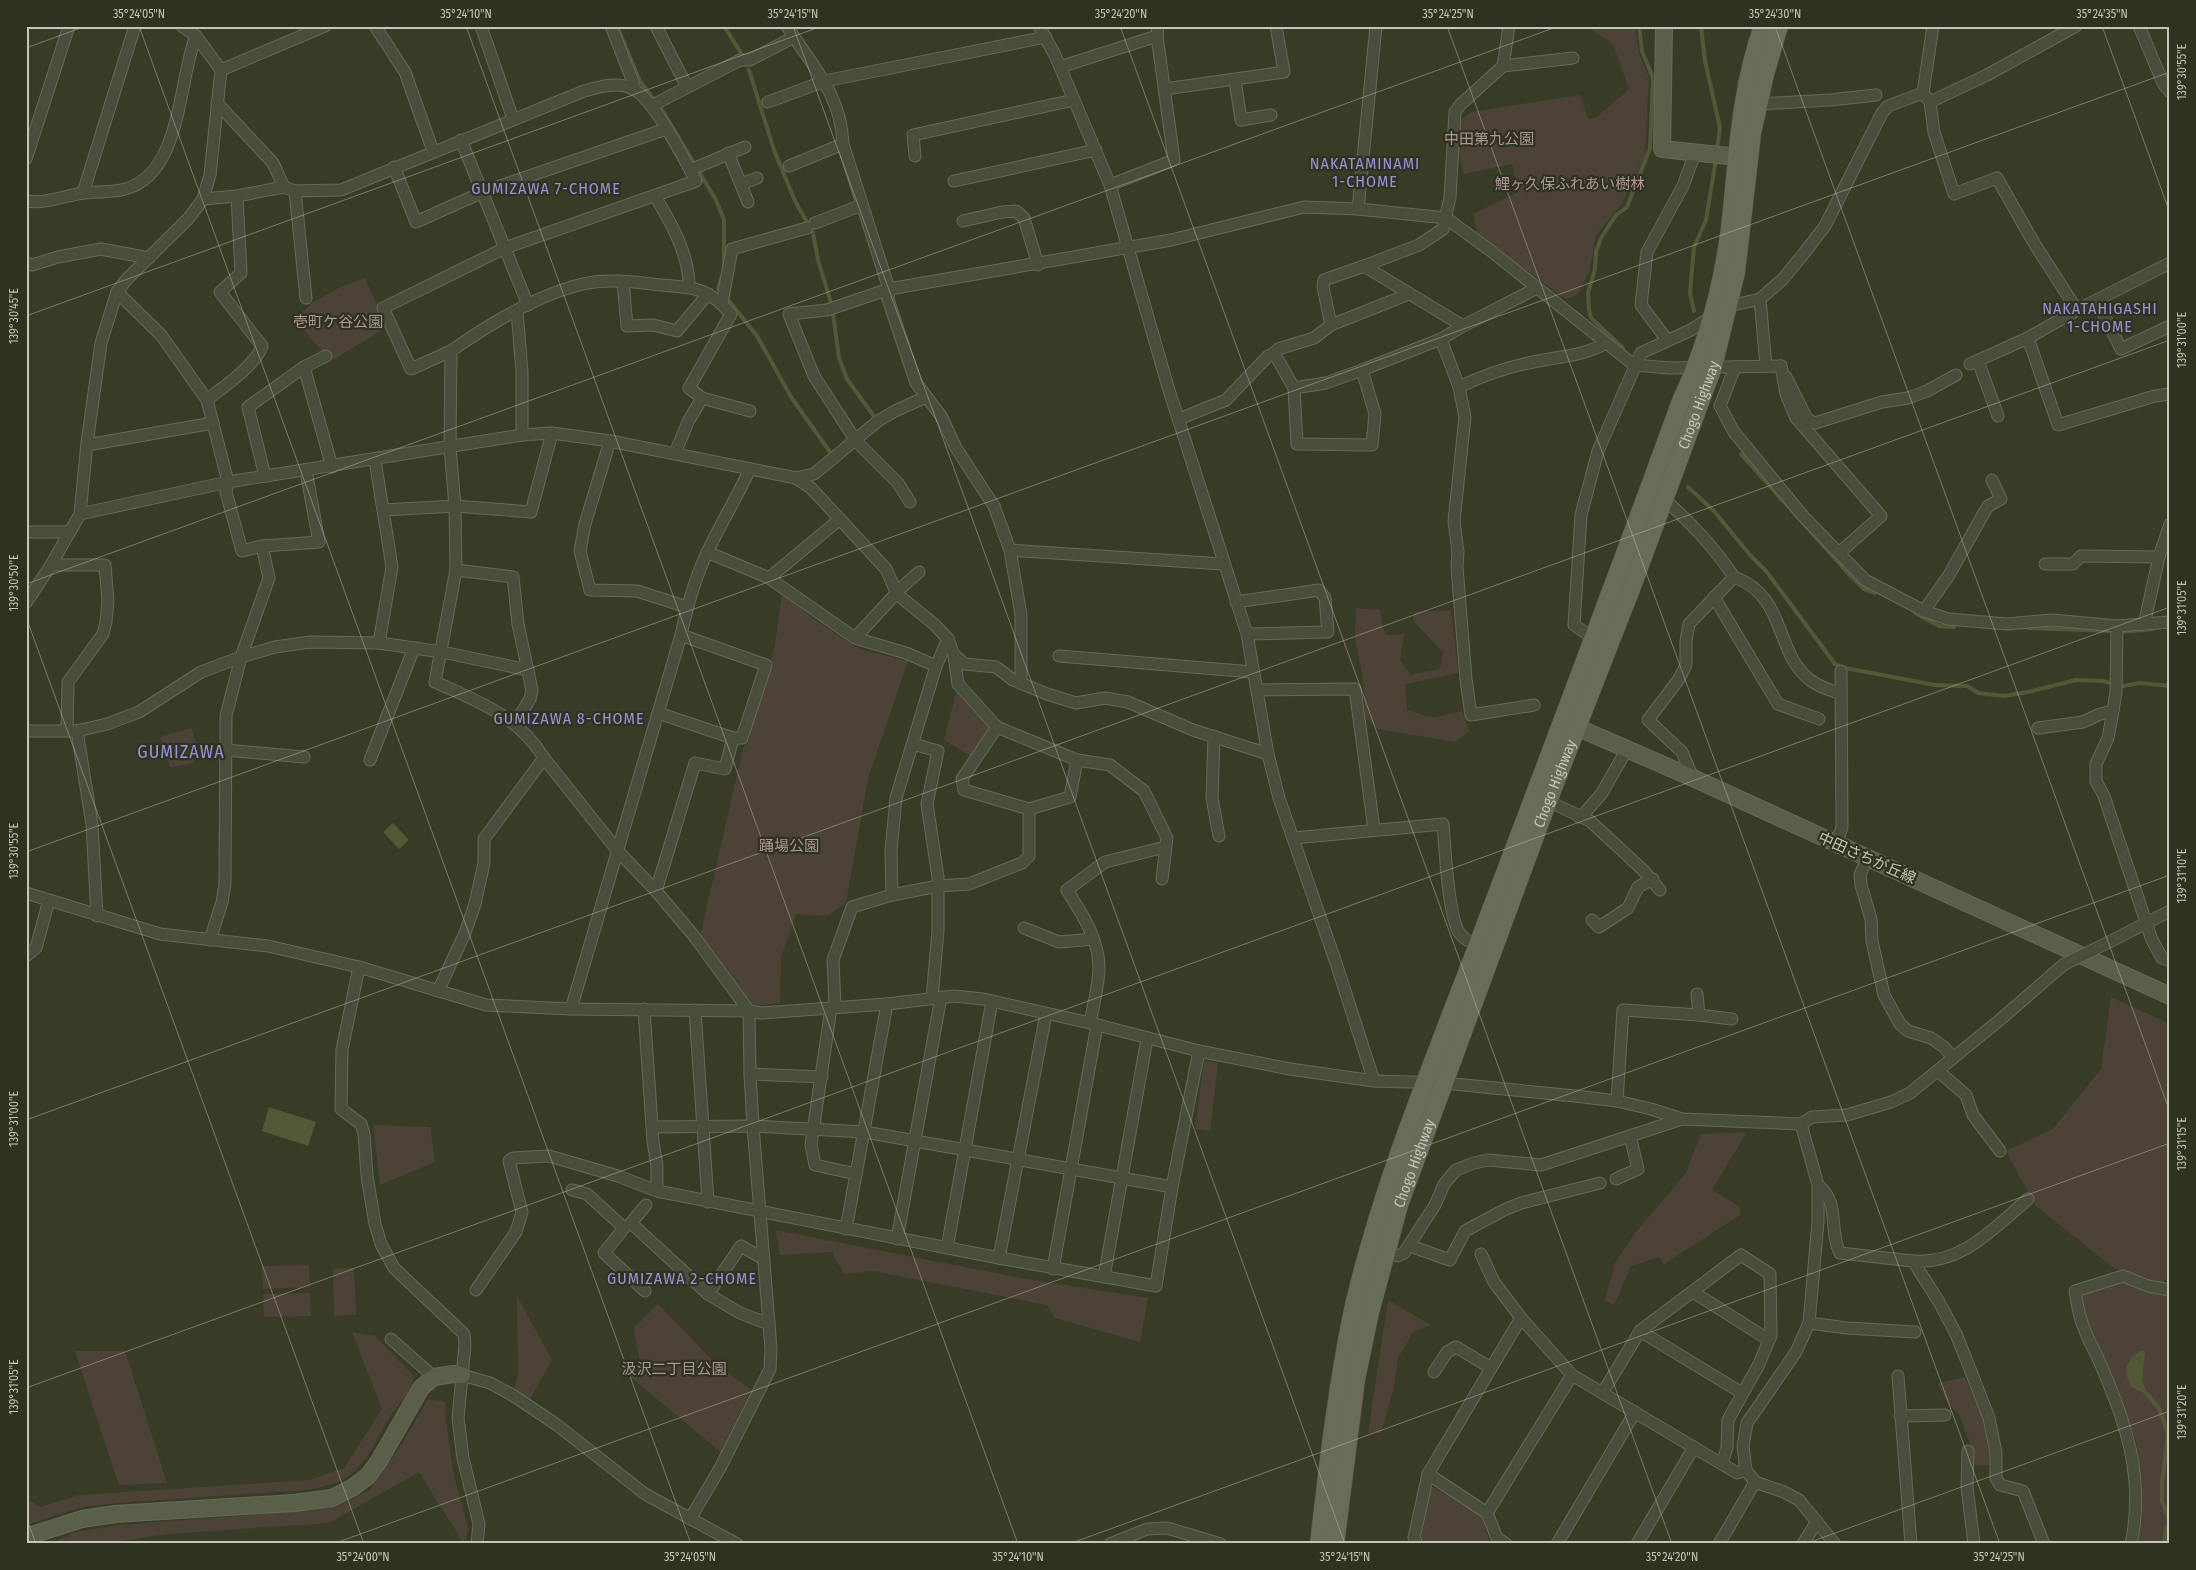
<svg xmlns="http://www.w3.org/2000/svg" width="2196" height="1570" viewBox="0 0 2196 1570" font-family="'Fira Sans Condensed','Noto Sans JP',sans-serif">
  <rect width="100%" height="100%" fill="#383c27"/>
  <g fill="#4d4237">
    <path d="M1586 26H1635L1639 53 1649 78 1645 155 1622 204 1596 235 1590 269 1578 294 1566 299 1498 250 1477 232 1473 214 1518 192 1512 164 1464 174 1460 162 1461 120 1472 112 1580 95 1588 119 1597 117 1629 89 1613 44Z"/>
    <path d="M365 278 387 327 331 361 294 319V316L308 308 311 303 339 288Z"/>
    <path d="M782 593 812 618 859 649 908 661 868 778 846 903 827 916 796 914 781 957 780 1003 752 1006 700 936 743 749 749 739 775 645Z"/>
    <path d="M1356 608 1380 610 1385 635 1404 634 1400 660 1411 675 1440 669 1443 652 1413 621 1414 612 1451 610 1458 673 1405 684 1407 710 1433 718 1462 711 1469 731 1455 742 1378 729 1365 718 1363 679 1355 637Z"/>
    <path d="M957 689 992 728 972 757 944 740Z"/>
    <path d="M191 728 198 748 192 751 194 763 170 767 160 737Z"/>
    <path d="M2111 997 2170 1024V1274L2163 1283 2115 1269 2035 1205 2006 1151 2053 1129 2101 1069Z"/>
    <path d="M1204 1060 1218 1063 1210 1131 1195 1129Z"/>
    <path d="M373 1125 430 1127 435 1162 380 1185Z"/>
    <path d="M1747 1132 1712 1190 1739 1206 1740 1215 1664 1264 1659 1257 1631 1266 1614 1305 1605 1300 1615 1263 1635 1233 1686 1173 1701 1134Z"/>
    <path d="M775 1230 1026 1279 1148 1298 1140 1342 1055 1318 1047 1305 873 1271 844 1274 832 1252 780 1255Z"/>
    <path d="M309 1265 310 1287 263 1289 262 1266Z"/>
    <path d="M354 1268 356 1315 334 1316 333 1269Z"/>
    <path d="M2121 1282 2170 1294V1544H2135L2142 1482 2136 1440 2088 1324 2079 1294Z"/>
    <path d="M310 1293 311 1316 264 1317 263 1294Z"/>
    <path d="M517 1296 552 1360 530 1399 514 1388 518 1376Z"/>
    <path d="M1388 1300 1431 1325 1413 1332 1398 1358 1394 1387 1381 1433H1368Z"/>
    <path d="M658 1304 714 1362 751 1390 721 1452 628 1375 640 1360 633 1329Z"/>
    <path d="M352 1332 375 1336 414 1376C412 1393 398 1404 389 1418 377 1438 369 1460 350 1475 339 1484 321 1487 307 1490L129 1502 82 1507 26 1525V1498L40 1507 79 1495 309 1480 344 1468 382 1409Z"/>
    <path d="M75 1351H125L167 1483 119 1485Z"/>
    <path d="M1965 1377 1982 1415 1991 1465 1970 1466 1971 1446 1960 1416 1946 1400 1938 1383Z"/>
    <path d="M428 1399 446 1402 445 1413 453 1471 468 1529 464 1544 419 1472 329 1523 167 1534 103 1544H50L75 1532 119 1525 314 1510 336 1506 369 1491 402 1444Z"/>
    <path d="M1434 1487 1482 1516 1490 1544H1424L1421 1536 1430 1488Z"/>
  </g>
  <g fill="#525936">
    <path d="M393 823 409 840 399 849 383 832Z"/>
    <path d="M269 1107 316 1122 308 1146 262 1131Z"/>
    <path d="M2142 1350 2145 1352 2142 1380 2146 1391 2144 1393 2131 1387C2130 1383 2126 1376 2126 1371 2126 1363 2135 1353 2142 1350Z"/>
    <path d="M2170 1519V1544H2162L2164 1528Z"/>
  </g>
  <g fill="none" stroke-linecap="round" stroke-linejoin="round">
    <g stroke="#525936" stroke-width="4">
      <path d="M617 26 640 81 664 113 716 200 724 220V264"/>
      <path d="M724 26 741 53"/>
      <path d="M1701 26 1705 61 1720 128 1717 149"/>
      <path d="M749 70 774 150 795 201 813 233 818 260 832 306 839 358 847 379 873 415"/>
      <path d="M721 292 718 288 721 278"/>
      <path d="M726 297 757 336 791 397 830 452"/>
      <path d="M1694 311 1690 293 1694 247 1706 220 1716 159"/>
      <path d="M1623 348 1591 318 1589 310 1588 293 1595 269 1596 252 1601 238 1616 215 1627 207 1650 148 1653 78 1642 51 1639 26"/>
      <path d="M1741 454 1847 572 1864 589 1875 593"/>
      <path d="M1688 487 1714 511 1750 555 1766 571 1835 664 1845 668 1935 685 1967 686 1978 693 2004 696 2028 692 2076 680 2103 681 2123 686 2140 683 2170 686"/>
      <path d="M1915 613 1939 626 1954 627"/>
      <path d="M2028 628 2113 631"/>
      <path d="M2120 632 2153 629"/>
      <path d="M2145 1392 2159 1408 2168 1434 2162 1483V1501L2169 1519"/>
    </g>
    <defs>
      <g id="street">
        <path d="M375 26 405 72 433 151"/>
        <path d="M481 26 513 119"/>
        <path d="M611 26 633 82V89"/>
        <path d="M656 26 687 87"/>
        <path d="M787 26C812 67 841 93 843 144L889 289 888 299 916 383 941 416 956 448 994 506 1010 550 1021 615V683"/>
        <path d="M1039 26 1055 55 1110 185 1168 387 1247 634 1268 754 1279 798 1336 963 1374 1081"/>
        <path d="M1509 26 1503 66 1460 105 1455 112 1450 197 1443 229 1419 245 1364 266 1463 326 1537 288"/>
        <path d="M1933 26 1923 93 1930 102 1934 132 1954 194 1997 178 2034 243 2077 310"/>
        <path d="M2139 26 2163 83 2170 92"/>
        <path d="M1503 66 1573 58"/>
        <path d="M1060 67 1157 36"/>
        <path d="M221 70 325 26"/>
        <path d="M1235 80 1241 120 1271 115"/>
        <path d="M1165 89 1284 72 1276 26"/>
        <path d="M768 102 825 81 1046 37"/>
        <path d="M1930 102 1987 75 2076 26"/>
        <path d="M217 103 273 163 284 187"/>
        <path d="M1758 104 1830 100 1876 95"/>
        <path d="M651 106 740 60H750L794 37"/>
        <path d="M461 140 528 305"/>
        <path d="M728 153 748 202"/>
        <path d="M915 156 913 135 1074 100"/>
        <path d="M26 159 69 26"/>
        <path d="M789 166 843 144"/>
        <path d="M394 167 416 222 483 192 666 129"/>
        <path d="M690 170 745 147"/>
        <path d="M954 181 1096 150"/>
        <path d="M741 184 757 178"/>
        <path d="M1110 185 1174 160 1157 36 1158 26"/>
        <path d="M295 191 306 298"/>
        <path d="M83 193 135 26"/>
        <path d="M655 196C671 223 689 254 689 286"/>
        <path d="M203 199 237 196 284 187 295 191 341 190 584 91C599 87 618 81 633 89 655 100 684 159 696 181L505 248 383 308 411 369 451 351"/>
        <path d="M26 201C45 204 64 196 83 193 97 191 112 193 125 189 182 174 178 81 196 36"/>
        <path d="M1358 209 1376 26"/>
        <path d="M963 221 1002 212 1016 211 1024 218 1038 265"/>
        <path d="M815 223 862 205"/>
        <path d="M26 263 32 265 58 257 101 249 149 258"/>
        <path d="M1364 266 1324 280 1323 287 1331 325 1314 338 1278 349 1274 353 1294 388 1297 444 1372 445 1375 414 1362 370 1441 339 1463 326"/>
        <path d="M623 282 627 326 653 325 677 331 708 294"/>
        <path d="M117 292 161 335 207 400 228 482 226 492 242 551 262 546 269 578 241 657 226 716 225 884 222 902 210 940"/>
        <path d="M1760 299 1766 366"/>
        <path d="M2097 301 2121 349 2170 326"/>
        <path d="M722 303 732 249 807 228"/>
        <path d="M1729 306 1760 299 1783 279 1801 257 1825 226 1882 113 1888 106 1923 93"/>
        <path d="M517 311 522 372V435"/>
        <path d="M1331 325 1409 294"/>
        <path d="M2028 338 2058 425 2155 396 2170 394"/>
        <path d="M1441 339 1459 387 1465 417 1454 521 1458 552 1457 567 1466 679 1471 715 1534 705"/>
        <path d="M1667 340 1641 305 1647 252 1683 186 1695 153"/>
        <path d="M1978 361 1998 416"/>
        <path d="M1970 364 2028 338 2077 310 2170 263"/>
        <path d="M1781 366 1786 394 1796 418 1881 516 1839 553"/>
        <path d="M304 367 332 467"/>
        <path d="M1735 367 1720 406 1734 432 1803 516 1865 580 1924 611 1948 619 2007 624 2052 620 2117 626 2170 622"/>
        <path d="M1786 377 1807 419 1815 423 1882 402 1908 398 1927 391 1956 375"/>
        <path d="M1459 387C1480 377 1501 369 1524 364 1551 357 1583 357 1606 343"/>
        <path d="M1294 388 1326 383 1362 370"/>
        <path d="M702 398 750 411"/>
        <path d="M207 400C223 387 256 365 262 346L220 292 241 273 237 196"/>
        <path d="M1179 419 1226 400 1268 356 1274 353"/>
        <path d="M610 441 585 524 580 551 590 590 637 591 687 607"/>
        <path d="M87 445 213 423"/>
        <path d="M675 453 688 422 702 398 689 388 731 314C706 286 694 288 660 285 635 282 607 278 583 284 539 294 488 325 451 351L450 447 455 506 456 570 435 682C477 701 519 716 544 758L617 850 656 891 694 936 749 1011 750 1074 753 1126 771 1349 770 1369 720 1468 690 1519"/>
        <path d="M375 460 383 510"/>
        <path d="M265 476 248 407 304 367 326 356"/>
        <path d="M796 478 814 474 878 421 895 411 926 397"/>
        <path d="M1664 499C1692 524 1713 546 1734 577L1689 624 1686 641V665L1679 679 1648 720 1682 752 1693 778"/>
        <path d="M910 502 898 483 856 441 814 376 789 314 827 310 889 289 1171 240 1304 207 1358 209 1446 218 1491 251 1634 365 1670 368 1781 366"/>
        <path d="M80 514 228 482 522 435 552 433 610 441 796 478 811 488 886 569 897 594 935 625 948 639 954 655 958 684 997 727 962 779 964 790 1029 809V856L1022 863 969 884 938 886V877L927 804 938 751 913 744"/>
        <path d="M26 532H70"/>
        <path d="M262 546 319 542 306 471"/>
        <path d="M1010 550 1223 564"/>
        <path d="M707 552 769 578 855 638 906 653 936 666"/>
        <path d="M2045 564H2073L2081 556 2159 557"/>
        <path d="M51 565H105L108 601 106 622 103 634 68 682 67 730"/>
        <path d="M456 570 513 577 518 624 532 690 530 699 515 723"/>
        <path d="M1734 577C1787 596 1774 652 1810 680 1819 687 1830 690 1841 694"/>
        <path d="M769 578 840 519"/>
        <path d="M1714 597 1778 704 1819 719"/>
        <path d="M1236 602 1319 590 1325 598 1328 632 1247 634"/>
        <path d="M26 603 51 565 80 514 87 443 101 343 117 292 126 280 188 219 203 199 210 175 221 70 196 36 182 26"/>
        <path d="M1924 611 1949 575 1985 511 1988 506 2001 499 1992 480"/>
        <path d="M2144 625 2159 557 2170 524"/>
        <path d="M2117 626 2116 692 2113 711 2108 738 2096 764V781L2104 796 2152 940 2162 958 2170 961"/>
        <path d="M855 638 901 588 919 572"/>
        <path d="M1593 638 1574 625 1581 515 1598 451 1641 353 1691 330 1713 316"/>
        <path d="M379 643 392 567 383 510 455 506 531 512 552 433"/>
        <path d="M954 655 965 664 996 667 1013 680 1047 694 1076 703 1105 698 1128 702 1193 730 1268 754"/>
        <path d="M1059 656 1253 672"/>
        <path d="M1257 690 1355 689 1374 829"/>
        <path d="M658 713 733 738H742L766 665 681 635"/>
        <path d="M997 727 1077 760 1070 797 1029 809"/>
        <path d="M2038 728 2083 722 2100 714 2113 711"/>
        <path d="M26 731H77L107 724 139 712 201 672 241 657 275 647 310 642 379 643 442 652 528 670"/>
        <path d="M77 731 92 824 97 916"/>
        <path d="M1214 736 1212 798 1219 836"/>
        <path d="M225 750 304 757"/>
        <path d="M370 760 414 648"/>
        <path d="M1077 760 1110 765 1144 791 1167 838 1162 879"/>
        <path d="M1548 801 1590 821 1643 870 1660 890"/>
        <path d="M1579 817 1583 815 1602 793 1627 749"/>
        <path d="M1294 838 1443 824C1445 845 1448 922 1461 935 1465 940 1473 943 1478 946"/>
        <path d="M1836 844 1842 827 1841 671"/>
        <path d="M1867 858 1860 875 1861 885 1871 919 1872 941 1884 995 1900 1024 1908 1031 1931 1038 1944 1047 1953 1058"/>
        <path d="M656 891 695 763 725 769 733 738"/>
        <path d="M26 893 160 934 268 946 359 967 486 1005 571 1009 749 1011 761 1013 887 1004 954 996 983 999 1090 1023 1199 1051 1290 1069 1374 1081 1444 1083 1575 1096 1617 1101 1651 1109 1682 1119 1801 1124 1812 1117 1847 1115 1891 1102 1910 1093 2001 1019 2063 965"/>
        <path d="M1592 920 1599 927 1628 908 1638 887 1653 879"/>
        <path d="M1024 928 1059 942 1093 939"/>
        <path d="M2111 941 2170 911"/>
        <path d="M26 956 36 948 49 900"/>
        <path d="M359 967 342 1050 341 1109 361 1124 364 1134 367 1176 375 1224 381 1244 394 1268 464 1334 465 1345 458 1418 463 1458 479 1524 477 1544"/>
        <path d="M438 991 465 933 475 904 484 863V839L544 758"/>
        <path d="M932 998 938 931V886L892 895 891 851 896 798 936 666 948 639"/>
        <path d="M835 1007 833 960 852 907 892 895"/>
        <path d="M831 1008 811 1145 815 1165 856 1174"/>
        <path d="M571 1009 681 635C687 607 695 577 708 551 721 523 737 497 750 469"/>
        <path d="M644 1009 653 1141 657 1166V1191"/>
        <path d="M695 1010 708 1202"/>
        <path d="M1699 1015 1732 1019"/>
        <path d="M1090 1023C1093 1007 1099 983 1099 968 1099 939 1082 914 1067 890L1105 862 1165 847"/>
        <path d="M1938 1071 1966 1095 1973 1115 2000 1151"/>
        <path d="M750 1074 822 1077"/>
        <path d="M1617 1101 1623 1010 1699 1015 1697 994"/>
        <path d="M1801 1124 1818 1185V1222L1809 1323 1796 1352 1747 1423 1743 1446 1746 1470 1755 1482 1784 1492 1799 1500 1835 1544"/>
        <path d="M653 1127 753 1126 865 1132 1172 1187"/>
        <path d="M1616 1179 1638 1169 1630 1136"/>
        <path d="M1818 1185C1841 1204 1828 1229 1840 1253L1913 1261 1939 1302 1956 1334 1972 1374 1989 1418 1996 1453V1478L2000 1485 2023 1491 2044 1544"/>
        <path d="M572 1190 587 1194 624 1228 604 1253 645 1291"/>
        <path d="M646 1205 631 1223 708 1294 740 1313 769 1324"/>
        <path d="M846 1229 887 1004"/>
        <path d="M897 1239 941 997"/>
        <path d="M1410 1246 1450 1260 1465 1231 1504 1210 1521 1203 1600 1183"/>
        <path d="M947 1248 992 1001"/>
        <path d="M1385 1253 1398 1256 1404 1253 1435 1205 1444 1184 1456 1170 1474 1163 1488 1160 1541 1165 1682 1119"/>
        <path d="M1481 1254 1494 1282 1521 1318 1572 1375 1737 1473 1746 1470"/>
        <path d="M999 1258 1046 1014"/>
        <path d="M1913 1261C1962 1265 1994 1228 2028 1199"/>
        <path d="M1053 1269 1097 1025"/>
        <path d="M1104 1277 1147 1039"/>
        <path d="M476 1290 516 1232 522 1212 509 1161 513 1158 549 1156 618 1176 657 1191 999 1258 1156 1286 1172 1187 1199 1051"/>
        <path d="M1693 1292 1769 1340"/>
        <path d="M708 1294 741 1246 764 1259"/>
        <path d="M1809 1323 1847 1328 1915 1332"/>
        <path d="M1640 1331 1742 1393"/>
        <path d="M391 1339 434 1377"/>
        <path d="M1434 1372 1447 1352 1456 1347 1491 1368"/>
        <path d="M462 1375 490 1383 514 1396 557 1425 645 1494 737 1544"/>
        <path d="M1898 1376 1911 1544"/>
        <path d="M1603 1392 1640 1331 1741 1255 1770 1274 1771 1336 1758 1366 1728 1420 1727 1447 1722 1464"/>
        <path d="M1900 1416 1945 1415"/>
        <path d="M1968 1451 1967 1487 1974 1544"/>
        <path d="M1487 1513 1428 1474 1521 1318"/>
        <path d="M1110 1544 1147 1529 1167 1528 1221 1544"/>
        <path d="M1417 1544 1414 1537 1416 1529 1428 1474"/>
        <path d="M1506 1544 1497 1538 1487 1513 1572 1375"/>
        <path d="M1557 1544 1635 1412"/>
        <path d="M1637 1544 1694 1447"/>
        <path d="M1719 1544 1755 1482"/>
        <path d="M1803 1544 1817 1521"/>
        <path d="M2131 1544C2145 1478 2126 1422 2100 1363 2095 1351 2088 1340 2084 1328 2079 1317 2077 1303 2075 1291L2123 1276 2148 1286 2170 1290"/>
      </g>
      <g id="secondary">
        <path d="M1664 26 1662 149 1748 158"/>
        <path d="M1565 722 1693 778 2170 996"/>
        <path d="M26 1537 82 1519 115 1514 294 1503 332 1498 352 1488 368 1476 379 1461 421 1388 434 1377 454 1374 462 1375"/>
      </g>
      <g id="primary">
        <path d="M1319 1544C1328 1466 1337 1387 1353 1310 1382 1183 1434 1061 1480 939 1548 760 1616 580 1681 401 1707 346 1722 289 1730 229 1738 159 1739 94 1763 26"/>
        <path id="s1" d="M1335 1544 1356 1379 1370 1312 1399 1205 1548 801 1631 589 1713 367 1736 272 1752 133 1765 74 1779 26"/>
      </g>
    </defs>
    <use href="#street" stroke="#666a59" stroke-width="13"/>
    <use href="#secondary" stroke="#666a59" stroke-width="18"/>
    <use href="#primary" stroke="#555947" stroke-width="19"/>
    <use href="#street" stroke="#494d3b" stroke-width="11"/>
    <use href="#secondary" stroke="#5a5f49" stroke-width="16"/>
    <use href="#primary" stroke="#686c59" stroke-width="18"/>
    <defs>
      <path id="street-bridge" d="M2063 965 2111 941"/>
    </defs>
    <use href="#street-bridge" stroke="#666a59" stroke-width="13" stroke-linecap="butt"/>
    <use href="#street-bridge" stroke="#494d3b" stroke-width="11"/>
  </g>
  <path fill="none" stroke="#c3c7b7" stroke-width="1" stroke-opacity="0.45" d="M139 26 691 1544M466 26 1018 1544M793 26 1345 1544M1120 26 1672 1544M1447 26 2000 1544M1775 26 2170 1112M2102 26 2170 213M26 48 86 26M26 316 822 26M26 584 1559 26M26 617 364 1544M26 852 2170 72M26 1120 2170 340M26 1388 2170 607M26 1516 36 1544M333 1544 2170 875M1069 1544 2170 1143M1805 1544 2170 1411"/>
  <g text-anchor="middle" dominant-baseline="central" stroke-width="4.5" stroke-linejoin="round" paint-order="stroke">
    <g font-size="15" fill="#b09498" stroke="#2e3220">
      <text x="1489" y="139">中田第九公園</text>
      <text x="1570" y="184">鯉ヶ久保ふれあい樹林</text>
      <text x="338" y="322">壱町ケ谷公園</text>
      <text x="789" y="846">踊場公園</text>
      <text x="674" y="1369">汲沢二丁目公園</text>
    </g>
    <g font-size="15" fill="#c3c7b7" stroke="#2e3220">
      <text stroke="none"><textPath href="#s1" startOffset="1200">Chogo Highway</textPath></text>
      <text stroke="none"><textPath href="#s1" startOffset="795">Chogo Highway</textPath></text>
      <text transform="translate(1867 858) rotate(24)">中田さちが丘線</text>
      <text stroke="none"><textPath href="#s1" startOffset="390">Chogo Highway</textPath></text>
    </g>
    <g font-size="16" letter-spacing="1" fill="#9893d7" stroke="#2e3220">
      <text x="1365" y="163">NAKATAMINAMI<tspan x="1365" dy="18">1-CHOME</tspan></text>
      <text x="546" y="188">GUMIZAWA 7-CHOME</text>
      <text x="2100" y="308">NAKATAHIGASHI<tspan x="2100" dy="18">1-CHOME</tspan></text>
      <text x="569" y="718">GUMIZAWA 8-CHOME</text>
      <text x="682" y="1278">GUMIZAWA 2-CHOME</text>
    </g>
    <g font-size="18" letter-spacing="1" fill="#9893d7" stroke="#2e3220">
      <text x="181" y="752">GUMIZAWA</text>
    </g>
  </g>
  <rect width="2196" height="1570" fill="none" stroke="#2e3220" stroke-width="55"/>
  <rect x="28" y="28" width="2140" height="1514" fill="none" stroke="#c3c7b7" stroke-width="2"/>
  <g font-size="12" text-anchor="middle" fill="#c3c7b7">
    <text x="139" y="18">35°24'05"N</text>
    <text x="466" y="18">35°24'10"N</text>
    <text x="793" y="18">35°24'15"N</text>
    <text x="1121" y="18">35°24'20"N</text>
    <text x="1448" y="18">35°24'25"N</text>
    <text x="1775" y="18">35°24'30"N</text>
    <text x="2102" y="18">35°24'35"N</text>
    <text transform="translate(2182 72) rotate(-90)" y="4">139°30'55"E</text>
    <text transform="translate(14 316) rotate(-90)" y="4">139°30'45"E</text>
    <text transform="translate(2182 340) rotate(-90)" y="4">139°31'00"E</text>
    <text transform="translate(14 583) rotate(-90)" y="4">139°30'50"E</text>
    <text transform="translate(2182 608) rotate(-90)" y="4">139°31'05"E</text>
    <text transform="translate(14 851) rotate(-90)" y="4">139°30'55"E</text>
    <text transform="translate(2182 876) rotate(-90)" y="4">139°31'10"E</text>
    <text transform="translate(14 1119) rotate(-90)" y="4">139°31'00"E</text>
    <text transform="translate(2182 1144) rotate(-90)" y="4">139°31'15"E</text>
    <text transform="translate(14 1387) rotate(-90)" y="4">139°31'05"E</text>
    <text transform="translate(2182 1412) rotate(-90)" y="4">139°31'20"E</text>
    <text x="363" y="1561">35°24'00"N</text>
    <text x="690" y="1561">35°24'05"N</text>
    <text x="1018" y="1561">35°24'10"N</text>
    <text x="1345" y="1561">35°24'15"N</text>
    <text x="1672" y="1561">35°24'20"N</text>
    <text x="1999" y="1561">35°24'25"N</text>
  </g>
</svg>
